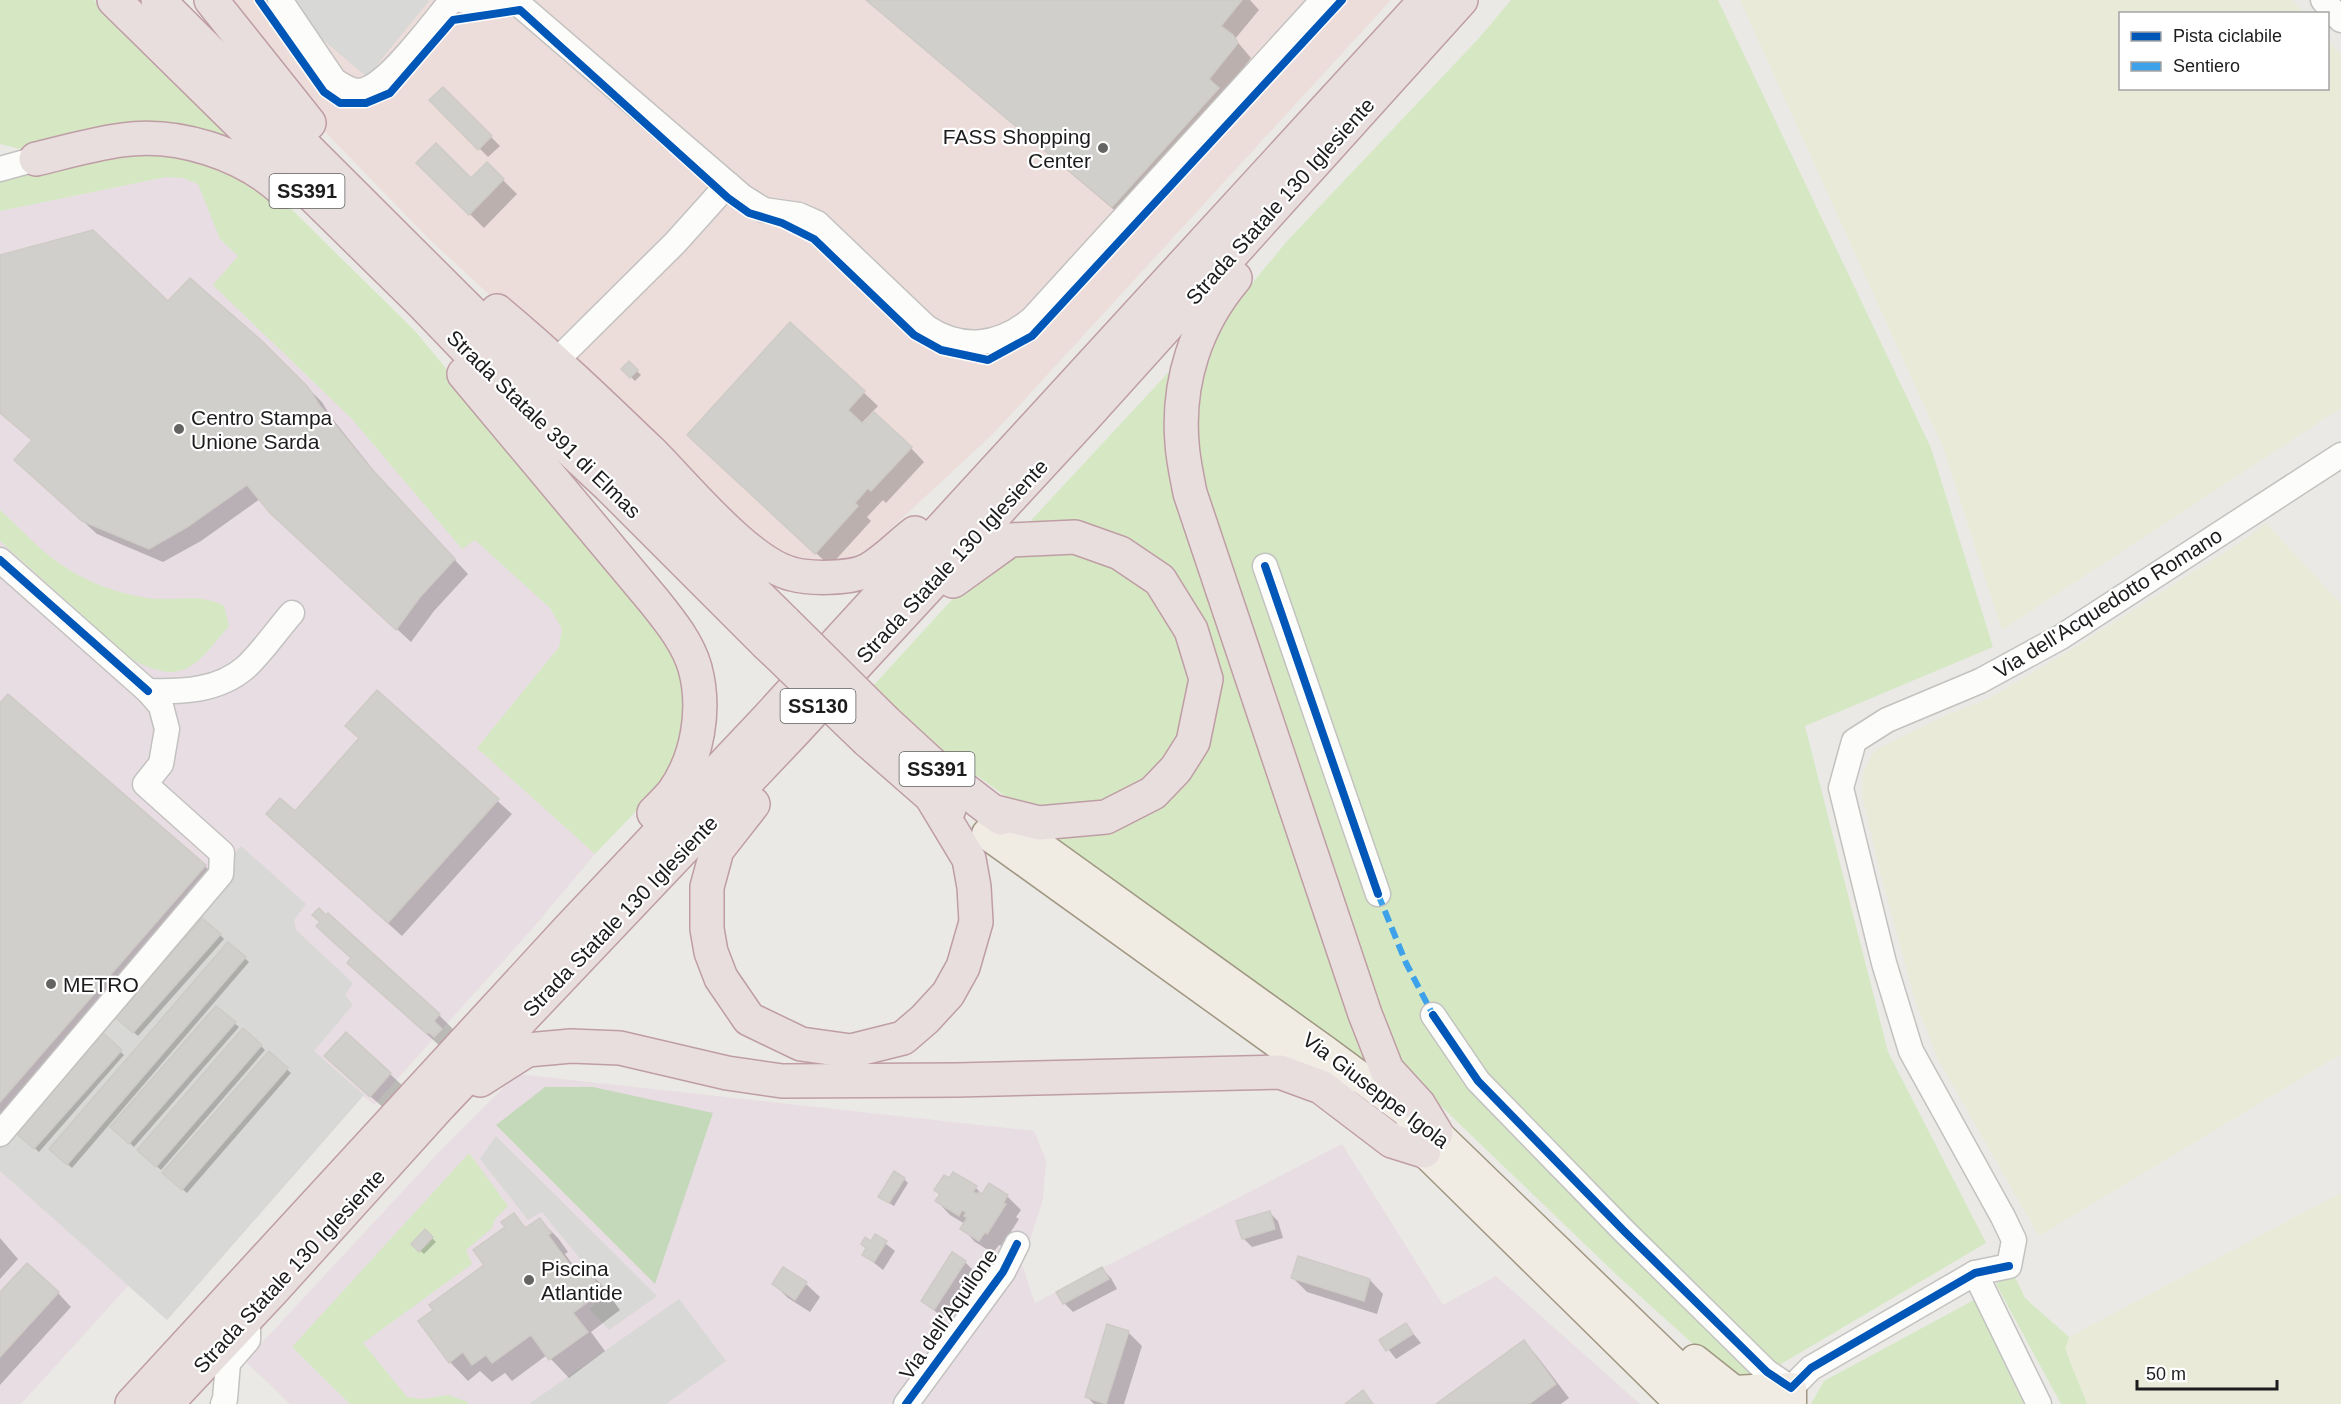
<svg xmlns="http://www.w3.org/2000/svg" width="2341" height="1404" viewBox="0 0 2341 1404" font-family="Arial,sans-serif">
  <rect width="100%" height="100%" fill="#eae9e5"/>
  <path fill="#ecddda" d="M220 0H1391L993 434 871 547 849 558 828 564 808 565 763 549 427 237 327 134 259 55Z"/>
  <g fill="#e8dde3">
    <path d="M166 177 183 178 220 192 645 657 592 852 595 854 532 929 374 1105 363 1096 167 1320 128 1286 21 1404H0V211Z"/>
    <path d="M517 1074 1034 1131 1046 1160 1043 1199 1022 1265 1035 1303 1342 1144 1443 1305 1496 1276 1640 1404H290L245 1361 441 1150Z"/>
  </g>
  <g fill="#d8d8d6">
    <path d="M268 0H428L429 1 367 77 322 39 306 58Z"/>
    <path d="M241 846 306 904 294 920 296 930 353 983 345 995 353 1005 314 1051 364 1095 167 1320 0 1171V1118Z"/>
    <path d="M496 1136 657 1296 609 1330 589 1309 608 1293 542 1212 528 1220 480 1159Z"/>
    <path d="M679 1299 726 1361 666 1404H529Z"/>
  </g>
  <g fill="#e9ebd8">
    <path d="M1740 0H2292L2304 13 2120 14V88H2328V40L2341 55V408L2002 630 1943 447Z"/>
    <path d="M2266 523 2341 604V1054L2039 1236 1938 1059 1915 1000 1880 872 1862 795 1863 772 1875 750 1944 716 1988 699 2069 651 2244 540Z"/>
    <path d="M2341 1193V1404H2087L2065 1349 2069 1337Z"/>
  </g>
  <g fill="#d5e8c3">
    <path d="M0 0H94L225 132V142L25 150 0 144Z"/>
    <path d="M1511 0H1718L1931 448 1993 647 1805 726 1888 1052 1986 1243 1752 1381 1724 1372 1619 1277 1419 1085 1394 1058 1199 478 1194 401 1204 359 1231 309 1288 240 1480 37Z"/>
    <path d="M114 153 199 155 273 191 415 331 666 635 685 677V737L663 783 595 854 477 748 559 647 562 629 550 608 475 540 462 549 351 418 213 285 238 256 220 239 198 184 183 178 166 177 0 211V177Z"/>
    <path d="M1179 361 1173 382 1372 1060 1364 1061 1045 836H1081L1125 826 1163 806 1215 660 1204 619 1186 592 1023 529Z"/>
    <path d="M0 510C20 528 40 551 62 565 88 583 117 593 147 598 174 602 199 592 224 606L229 626C195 666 183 688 130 658L0 541Z"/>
    <path d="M1060 545 1149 582 1194 668 1185 738 1136 793 1067 814 1015 803 948 755 898 710 874 685 968 582 1002 559Z"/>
    <path d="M469 1153 508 1206 495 1219 492 1228 466 1250 472 1264 363 1343 407 1397 422 1399 448 1395 468 1402 467 1404H350L292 1347Z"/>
    <path d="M2013 1273 2025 1298 2069 1337 2065 1349 2087 1404H2061L1996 1284Z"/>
    <path d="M1974 1300 2024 1404H1811L1824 1381Z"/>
  </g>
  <path fill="#c4d9ba" d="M545 1087H593L713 1113 655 1284 496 1125Z"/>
  <g fill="#0003">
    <path d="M866 0H1250L1259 10 1235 39 1251 58 1126 220Z"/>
    <path d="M443 89 500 146 488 157 431 100Z"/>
    <path d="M418 163 471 180 487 164 517 194 484 228Z"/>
    <path d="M0 257 168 303 262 343 322 402 331 417 383 482 468 574 434 611 411 642 286 527 260 499 201 541 163 562 97 534 30 473 33 441 0 413Z"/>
    <path d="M791 324 878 406 861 424 911 448 924 462 886 503 883 500 867 517 871 521 830 566 703 449Z"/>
    <path d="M629 363 641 375 635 381 623 369Z"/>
    <path d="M377 692 512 814 402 936 282 828 361 739Z"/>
    <path d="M0 705 205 866 223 885 0 1138Z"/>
    <path d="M220 935 224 939 138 1036 117 1017Z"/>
    <path d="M228 944 249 962 72 1168 55 1153Z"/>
    <path d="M363 976 439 1015 453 1029 447 1036 454 1043 441 1047Z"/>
    <path d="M216 1008 239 1027 134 1147 112 1127Z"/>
    <path d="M103 1036 124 1055 39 1152 18 1133Z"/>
    <path d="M261 1046 265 1050 161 1170 139 1150Z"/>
    <path d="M269 1053 291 1073 187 1193 168 1177Z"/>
    <path d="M340 1070 390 1074 404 1087 385 1109Z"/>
    <path d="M904 1179 908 1183 894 1206 884 1200Z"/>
    <path d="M976 1188 983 1195 1007 1196 1021 1210 1016 1217 1019 1219 1002 1246 999 1245 993 1253 975 1242 962 1228 965 1224 950 1215 937 1201Z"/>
    <path d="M1269 1212 1278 1221 1283 1238 1252 1247 1243 1238Z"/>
    <path d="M513 1215 527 1229 540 1220 558 1238 568 1252 565 1254 576 1269 582 1265 600 1283 620 1310 591 1332 605 1351 569 1378 547 1355 512 1381 505 1373 492 1382 480 1371 468 1381 450 1362 486 1265Z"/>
    <path d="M425 1231 436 1242 424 1254 413 1244Z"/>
    <path d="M876 1236 895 1251 883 1270 864 1255Z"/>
    <path d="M0 1238 18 1259 0 1279Z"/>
    <path d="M965 1262 974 1271 943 1318 923 1301Z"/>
    <path d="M1102 1269 1111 1278 1117 1289 1073 1312 1064 1303Z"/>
    <path d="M1293 1278 1370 1280 1383 1294 1377 1314 1307 1292Z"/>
    <path d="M774 1284H806L820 1297 810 1312 788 1298Z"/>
    <path d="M58 1293 71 1307 0 1385V1294Z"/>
    <path d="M1406 1325 1421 1343 1396 1359 1381 1340Z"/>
    <path d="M1128 1332 1142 1346 1124 1404H1094L1087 1397Z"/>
    <path d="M1524 1342 1537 1356 1569 1398 1561 1404H1438Z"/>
  </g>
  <g fill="#d1cfcc" stroke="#cecbc6" stroke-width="1.5">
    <path d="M866 0H1242L1221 26 1233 35 1238 43 1209 79 1219 88 1112 207Z"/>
    <path d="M443 87 492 136 478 150 429 100Z"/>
    <path d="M436 143 471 178 487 162 504 179 469 215 416 163Z"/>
    <path d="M93 230 168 301 190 278 263 342 308 387 320 406 369 466 455 559 420 597 396 630 270 513 247 485 187 527 149 549 82 521 14 460 32 440 0 413V255Z"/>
    <path d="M790 322 865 391 848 410 863 424 874 412 912 447 871 491 868 488 855 503 858 506 815 554 687 435Z"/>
    <path d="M629 361 638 370 630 378 621 369Z"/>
    <path d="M377 690 499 799 388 923 266 814 280 798 295 811 359 738 345 726Z"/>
    <path d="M8 694 206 865 0 1102V703Z"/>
    <path d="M319 908 326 915 328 913 440 1014 434 1021 442 1029 434 1037 428 1032 427 1034 347 963 351 958 316 926 320 922 312 915Z"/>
    <path d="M202 918 221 934 133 1033 115 1017Z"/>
    <path d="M228 942 246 957 67 1165 49 1149Z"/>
    <path d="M216 1006 236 1022 129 1144 110 1127Z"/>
    <path d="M243 1028 262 1045 156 1167 137 1150Z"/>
    <path d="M346 1032 391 1073 370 1097 324 1056Z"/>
    <path d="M103 1033 122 1050 34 1149 16 1133Z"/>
    <path d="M269 1051 288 1068 182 1190 162 1173Z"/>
    <path d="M894 1171 905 1178 889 1203 878 1197Z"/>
    <path d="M953 1172 977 1186 973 1192 977 1194 978 1192 982 1194 989 1183 1008 1195 1003 1203 1006 1204 987 1234 985 1232 979 1241 960 1229 967 1218 964 1216 966 1212 962 1210 959 1216 935 1201 940 1194 934 1190 944 1175 949 1178Z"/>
    <path d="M1270 1211 1275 1229 1242 1239 1236 1221Z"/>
    <path d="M514 1213 525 1228 540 1218 551 1233 548 1235 573 1269 582 1263 602 1291 573 1313 588 1332 549 1360 531 1335 492 1363 486 1355 472 1365 463 1352 449 1363 418 1321 433 1310 429 1305 484 1265 473 1250 505 1227 501 1222Z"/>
    <path d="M425 1229 433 1237 419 1252 411 1244Z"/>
    <path d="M875 1234 887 1241 874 1262 862 1255 866 1248 861 1244 865 1237 871 1241Z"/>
    <path d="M952 1252 966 1261 934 1310 921 1301Z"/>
    <path d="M1298 1256 1370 1279 1364 1301 1291 1278Z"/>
    <path d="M27 1263 59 1292 0 1357V1292Z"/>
    <path d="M783 1267 807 1282 795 1300 772 1284Z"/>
    <path d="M1102 1267 1109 1279 1063 1304 1056 1292Z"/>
    <path d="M1406 1323 1413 1334 1386 1351 1379 1340Z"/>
    <path d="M1107 1324 1129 1331 1106 1404 1085 1397Z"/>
    <path d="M1524 1340 1556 1384 1529 1404H1436Z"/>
    <path d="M1363 1390 1373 1404H1345Z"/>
  </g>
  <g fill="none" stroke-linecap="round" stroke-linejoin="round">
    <defs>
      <g id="minor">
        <path d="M280 0 334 80C341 85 349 91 359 91 386 89 434 21 452 0"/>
        <path d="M461 0 479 5 496 0"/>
        <path d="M514 0 743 197 764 210 799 215 817 223 926 327C961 351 1000 346 1032 319L1323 0"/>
        <path d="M2323 0 2341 20"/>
        <path d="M0 169 36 159"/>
        <path d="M556 361 675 243 728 184"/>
        <path d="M0 560 148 691 161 706 167 729 161 764 145 784 222 853 221 874 0 1134"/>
        <path d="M1265 566 1378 894"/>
        <path d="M148 691C182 692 219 691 246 667 263 651 277 630 292 613"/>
        <path d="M1433 1015 1478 1081 1623 1230 1767 1372 1791 1388 1811 1368 1975 1273 2009 1266 2014 1240 2003 1217 1911 1051 1884 963 1841 788 1854 741 1887 720 1980 681 2061 637 2341 455"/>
        <path d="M1975 1273 2039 1404"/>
        <path d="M223 1404 225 1399 228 1363 248 1340V1324"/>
        <path d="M906 1404 1003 1272 1017 1244"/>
      </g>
      <g id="major">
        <path d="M1001 818 1325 1051 1436 1133 1716 1404"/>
        <path d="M987 834 1340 1088"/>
        <path d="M1405 1136 1424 1151 1681 1404"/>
        <path d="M1695 1360 1734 1391 1791 1388V1404"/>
      </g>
      <g id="highway">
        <path d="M114 0 424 305 499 383 610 487 766 643"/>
        <path d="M158 0 518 359 785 622"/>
        <path d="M211 0 309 123"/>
        <path d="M36 159C65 152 93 144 122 140 177 132 243 153 284 191"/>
        <path d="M1235 278C1196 324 1177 382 1182 443 1183 460 1187 477 1190 493L1365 1014 1387 1070 1419 1105 1436 1133"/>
        <path d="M497 311C551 356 601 404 652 453 685 486 748 563 792 574 810 579 851 579 868 570 886 560 899 545 915 533"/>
        <path d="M464 374 654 601C670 621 688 643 695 668 706 709 698 758 673 793 667 800 660 807 654 813"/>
        <path d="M953 581 1010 540 1075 537 1120 553 1160 580 1191 630 1206 679 1193 742 1176 769 1153 793 1106 817 1039 823 991 811"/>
        <path d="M886 722 936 768 1001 818"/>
        <path d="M868 741 931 796 949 809"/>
        <path d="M753 804 717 850 707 887V929L711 952 721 978 749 1019 801 1044 851 1051 903 1038 925 1019 948 994 963 967 976 922 974 887 969 859 931 796"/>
        <path d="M480 1080 527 1050 571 1046 620 1048 727 1073 782 1081 957 1080 1280 1072 1321 1087 1392 1141 1424 1151"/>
        <path d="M132 1404 568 930 767 719 1426 0"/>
        <path d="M166 1404 273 1290 440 1105 793 733 1083 419 1461 0"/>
      </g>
    </defs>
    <use href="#minor" stroke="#c3c2c1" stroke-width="27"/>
    <use href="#major" stroke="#a09782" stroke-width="33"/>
    <use href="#highway" stroke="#bf9da5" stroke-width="36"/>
    <use href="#minor" stroke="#fcfcfb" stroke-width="24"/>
    <use href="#major" stroke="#f0ebe3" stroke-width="30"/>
    <use href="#highway" stroke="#e8dede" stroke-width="33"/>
    <defs>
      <g id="highway-bridge">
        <path d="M785 622 886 722"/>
        <path d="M766 643 868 741"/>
      </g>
    </defs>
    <use href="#highway-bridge" stroke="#bf9da5" stroke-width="36" stroke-linecap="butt"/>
    <use href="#highway-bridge" stroke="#e8dede" stroke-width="33"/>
    <path stroke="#3da2ea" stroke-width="6" stroke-dasharray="12 6" stroke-linecap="butt" d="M1378 894 1406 963 1433 1015"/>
    <defs>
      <g id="cycleway">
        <path d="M259 0 324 92 340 103H366L390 93 453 20 520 10 728 198 749 213 782 223 814 239 914 335 941 350 988 360 1032 336 1342 0"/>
        <path d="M0 560 148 691"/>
        <path d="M1265 566 1378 894"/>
        <path d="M1433 1015 1478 1081 1623 1230 1767 1372 1791 1388 1811 1368 1975 1273 2009 1266"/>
        <path d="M906 1404 1003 1272 1017 1244"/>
      </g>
    </defs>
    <use href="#cycleway" stroke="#fff" stroke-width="11"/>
    <use href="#cycleway" stroke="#0057b8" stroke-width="8"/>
  </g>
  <g fill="#646462" stroke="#fff" stroke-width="2">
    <circle cx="1103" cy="148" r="6"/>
    <circle cx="179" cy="429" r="6"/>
    <circle cx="51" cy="984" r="6"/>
    <circle cx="529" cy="1280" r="6"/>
  </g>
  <g text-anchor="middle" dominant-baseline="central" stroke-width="4.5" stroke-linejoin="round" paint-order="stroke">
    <g fill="#fff" stroke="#606060" stroke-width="1.5">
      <rect x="269.5" y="174" width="75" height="34" rx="4.5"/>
      <rect x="780.5" y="689" width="75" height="34" rx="4.5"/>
      <rect x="899.5" y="752" width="75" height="34" rx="4.5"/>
    </g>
    <g font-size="20" font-weight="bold" fill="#1c1c1c">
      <text x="307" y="191">SS391</text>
      <text x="818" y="706">SS130</text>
      <text x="937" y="769">SS391</text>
    </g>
    <g font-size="21" fill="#1c1c1c" stroke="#fff" text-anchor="start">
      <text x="1091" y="136" text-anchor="end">FASS Shopping<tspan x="1091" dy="24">Center</tspan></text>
      <text x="191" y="417">Centro Stampa<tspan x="191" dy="24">Unione Sarda</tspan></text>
      <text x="63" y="984">METRO</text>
      <text x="541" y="1268">Piscina<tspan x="541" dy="24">Atlantide</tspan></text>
    </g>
    <g font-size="21" fill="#1c1c1c" stroke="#fff">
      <text transform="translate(1280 201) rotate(-48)">Strada Statale 130 Iglesiente</text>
      <text transform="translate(544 424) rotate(44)">Strada Statale 391 di Elmas</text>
      <text transform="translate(952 561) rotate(-47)">Strada Statale 130 Iglesiente</text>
      <text transform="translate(2108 603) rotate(-32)">Via dell'Acquedotto Romano</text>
      <text transform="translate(620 916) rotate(-46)">Strada Statale 130 Iglesiente</text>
      <text transform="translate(1376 1090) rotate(37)">Via Giuseppe Igola</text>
      <text transform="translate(289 1271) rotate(-47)">Strada Statale 130 Iglesiente</text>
      <text transform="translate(948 1314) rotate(-55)">Via dell'Aquilone</text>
    </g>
  </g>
  <rect x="2119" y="12" width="210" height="78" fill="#ffffff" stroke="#a4a4a4" stroke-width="1.5"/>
  <rect x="2131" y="32" width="30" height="9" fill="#0057b8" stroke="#a4a4a4" stroke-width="1.5"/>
  <text x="2173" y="42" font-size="18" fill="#1c1c1c">Pista ciclabile</text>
  <rect x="2131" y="62" width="30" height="9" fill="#3da2ea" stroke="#a4a4a4" stroke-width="1.5"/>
  <text x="2173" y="72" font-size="18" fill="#1c1c1c">Sentiero</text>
  <path d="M2137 1380v9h140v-9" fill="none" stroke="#1c1c1c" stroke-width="3"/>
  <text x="2146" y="1380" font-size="18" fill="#1c1c1c" stroke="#ffffff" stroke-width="4.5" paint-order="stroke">50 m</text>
</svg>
